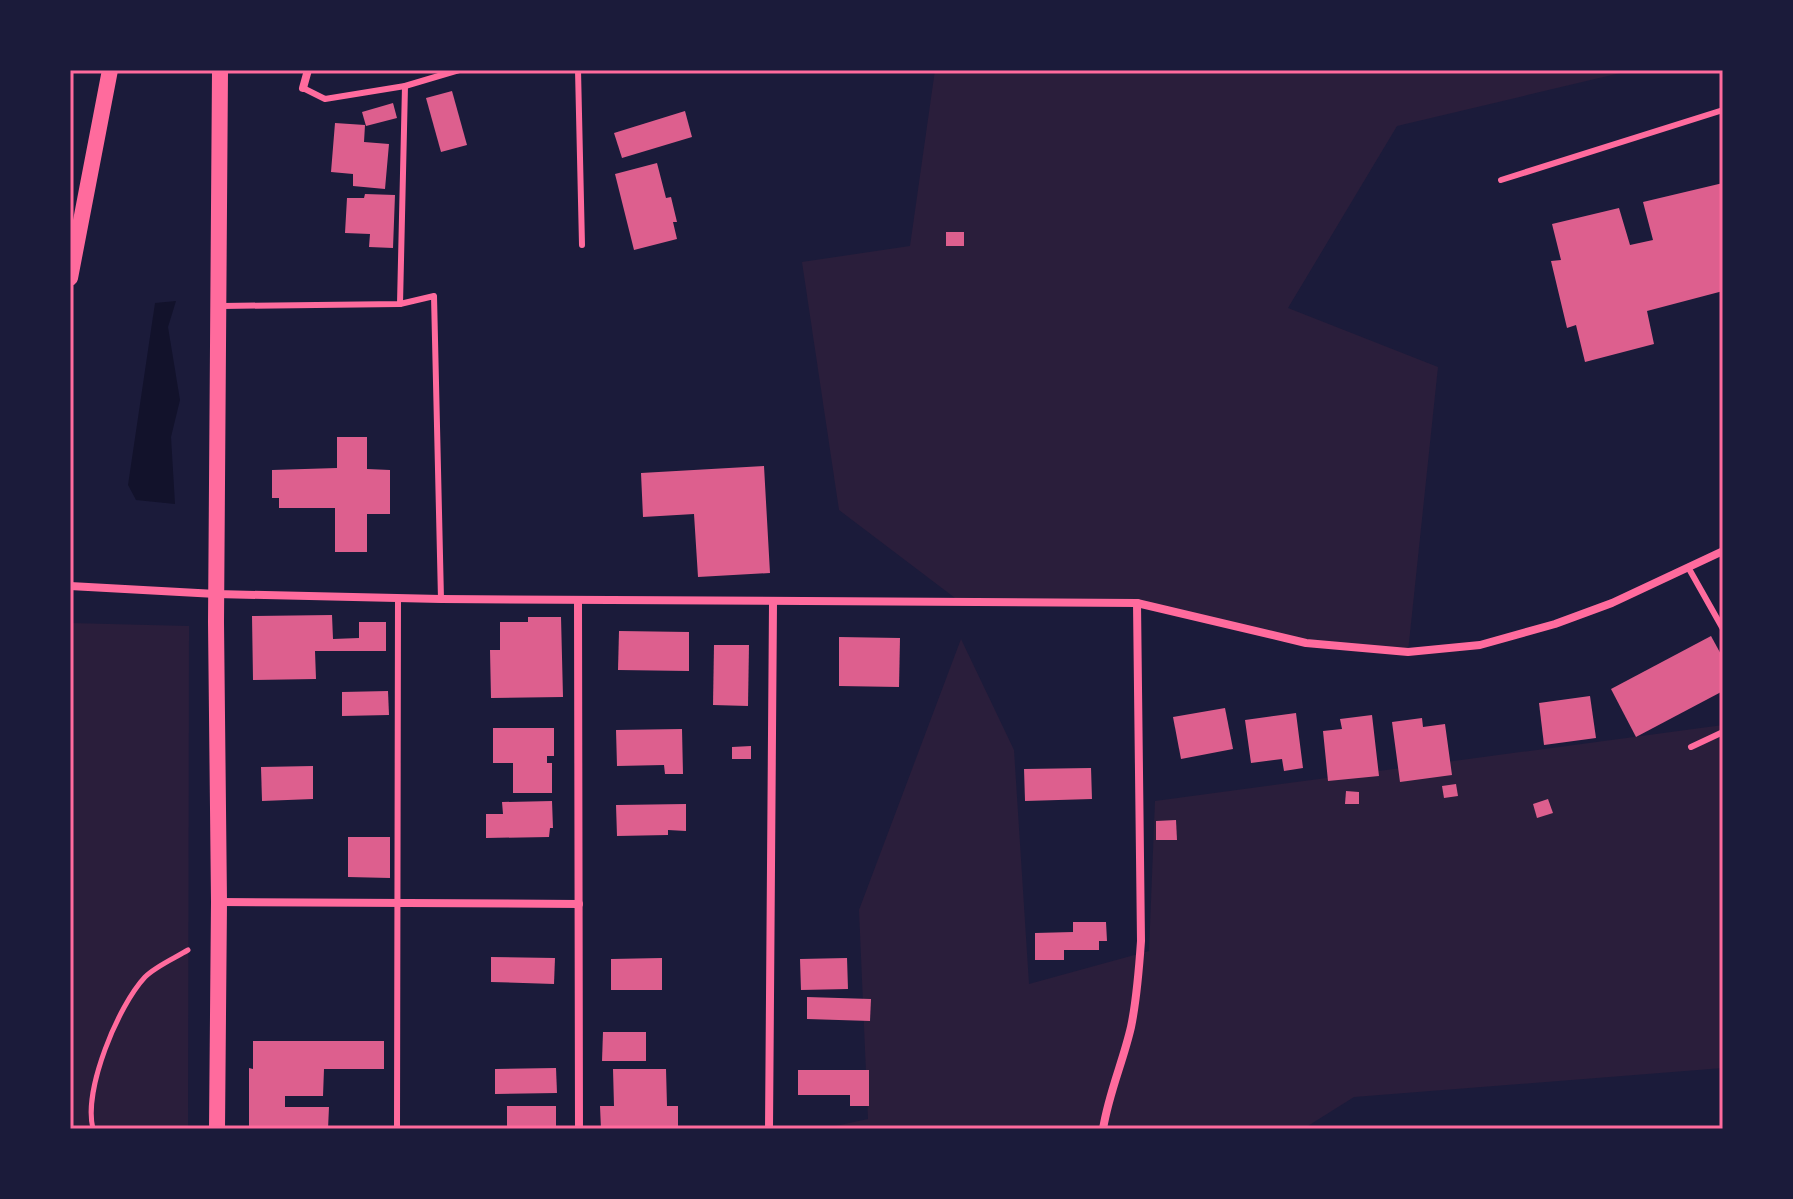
<svg xmlns="http://www.w3.org/2000/svg" width="1793" height="1199" viewBox="0 0 1793 1199" font-family="Helvetica,sans-serif">
  <rect width="100%" height="100%" fill="#1b1b3a"/>
  <g fill="#2a1e3b">
    <path d="M935 70H1633L1397 126 1288 308 1438 367 1408 652 1306 643 1137 603 959 601 839 510 802 262 910 246Z"/>
    <path d="M70 623 189 626 188 1129H70Z"/>
    <path d="M961 639 1014 750 1029 984 1149 951 1155 801 1723 725V1068L1354 1097 1303 1129H821L868 1119 859 910Z"/>
  </g>
  <path fill="#12122b" d="M176 301 168 327 180 400 171 437 175 504 136 500 128 485 155 303Z"/>
  <g fill="#dd5f8e">
    <path d="M452 91 467 145 441 152 426 98Z"/>
    <path d="M393 103 397 118 366 126 362 112Z"/>
    <path d="M685 111 692 137 622 158 614 133Z"/>
    <path d="M335 123 365 125 364 142 389 144 385 189 353 186V174L331 172Z"/>
    <path d="M657 163 666 198 671 197 677 222H673L677 239 634 250 615 174Z"/>
    <path d="M1723 183V291L1647 311 1654 344 1585 362 1576 325 1567 328 1551 261 1561 260 1552 224 1619 208 1630 245 1653 240 1643 202Z"/>
    <path d="M365 194 395 195 393 248 369 247 370 234 345 233 347 198H364Z"/>
    <rect x="946" y="232" width="18" height="14"/>
    <path d="M337 437H367V469L390 470V514H367V552H335V508H279V498H272V470L337 468Z"/>
    <path d="M764 466 770 573 698 577 694 514 643 517 641 473Z"/>
    <path d="M332 615 333 639 359 638V622H386V651H315L316 679 253 680 252 616Z"/>
    <path d="M528 617H561L563 697 491 698 490 650H500V622H528Z"/>
    <path d="M619 631 689 632V671L618 670Z"/>
    <path d="M1711 636 1723 658V691L1636 737 1611 689Z"/>
    <path d="M839 637 900 638 899 687 839 686Z"/>
    <path d="M714 645H749L748 706 713 705Z"/>
    <path d="M388 691 389 715 342 716V692Z"/>
    <path d="M1590 696 1596 738 1544 745 1539 703Z"/>
    <path d="M1225 708 1233 749 1181 759 1173 717Z"/>
    <path d="M1296 713 1303 768 1284 771 1282 759 1251 763 1245 720Z"/>
    <path d="M1372 715 1379 776 1328 781 1323 731 1342 729 1340 719Z"/>
    <path d="M1422 718 1423 727 1445 724 1452 775 1400 782 1392 722Z"/>
    <path d="M493 728H554V756H547V763H552V793H513V763H493Z"/>
    <path d="M682 729 683 774H665L664 765 617 766 616 730Z"/>
    <path d="M751 746V759H732V747Z"/>
    <path d="M313 766V799L262 801 261 767Z"/>
    <path d="M1091 768 1092 799 1025 801 1024 769Z"/>
    <path d="M1456 784 1458 796 1444 798 1442 786Z"/>
    <path d="M1346 791 1359 792V804H1345Z"/>
    <path d="M1548 799 1553 813 1537 818 1533 804Z"/>
    <path d="M552 801 553 828H550L549 837 486 838V814H503L502 802Z"/>
    <path d="M686 804V831L668 830V835L617 836 616 805Z"/>
    <path d="M1176 820 1177 840H1156V821Z"/>
    <path d="M348 837H390V878L348 877Z"/>
    <path d="M1073 922H1106L1107 941H1099V950H1064V960H1035V933L1073 932Z"/>
    <path d="M491 957 555 958 554 984 491 982Z"/>
    <path d="M662 958V990H611V959Z"/>
    <path d="M847 958 848 989 801 990 800 959Z"/>
    <path d="M807 997 871 999 870 1021 807 1019Z"/>
    <path d="M603 1032H646V1061H602Z"/>
    <path d="M253 1041H384V1069H324L323 1096H285V1107H329L328 1129H249V1068L253 1069Z"/>
    <path d="M556 1068 557 1093 495 1094V1069Z"/>
    <path d="M613 1069H666L667 1106H678V1129H601L600 1106H614Z"/>
    <path d="M798 1070H869V1106H850V1095H798Z"/>
    <rect x="507" y="1106" width="49" height="23"/>
  </g>
  <g fill="none" stroke-linecap="round" stroke-linejoin="round">
    <path stroke="#ff6b9d" stroke-width="5" d="M93 1129C83 1090 118 1006 145 977 156 966 175 958 188 950"/>
    <g stroke="#ff6b9d" stroke-width="6">
      <path d="M578 70 582 245"/>
      <path d="M303 88 325 99 405 86 459 70"/>
      <path d="M1501 180 1723 110"/>
      <path d="M400 304 405 86"/>
      <path d="M222 306 400 304 434 296 441 599"/>
      <path d="M1688 567 1723 629"/>
      <path d="M1691 747 1723 732"/>
      <path d="M397 1129 398 598"/>
    </g>
    <g stroke="#ff6b9d" stroke-width="8">
      <path d="M303 88 308 70"/>
      <path d="M70 586 216 594 441 599 1137 603 1306 643 1408 652 1480 645 1555 624 1612 603 1723 551"/>
      <path d="M578 601 579 1129"/>
      <path d="M220 902 579 904"/>
      <path d="M769 1129 773 603"/>
      <path d="M1103 1129C1109 1092 1123 1062 1131 1027 1137 998 1139 970 1141 941L1137 603"/>
    </g>
    <g stroke="#ff6b9d" stroke-width="16">
      <path d="M70 278 110 70"/>
      <path d="M217 1129 219 902 216 622 220 70"/>
    </g>
  </g>
  <rect width="1793" height="1199" fill="none" stroke="#1b1b3a" stroke-width="144"/>
  <rect x="72" y="72" width="1649" height="1055" fill="none" stroke="#ff6b9d" stroke-width="3"/>
</svg>
